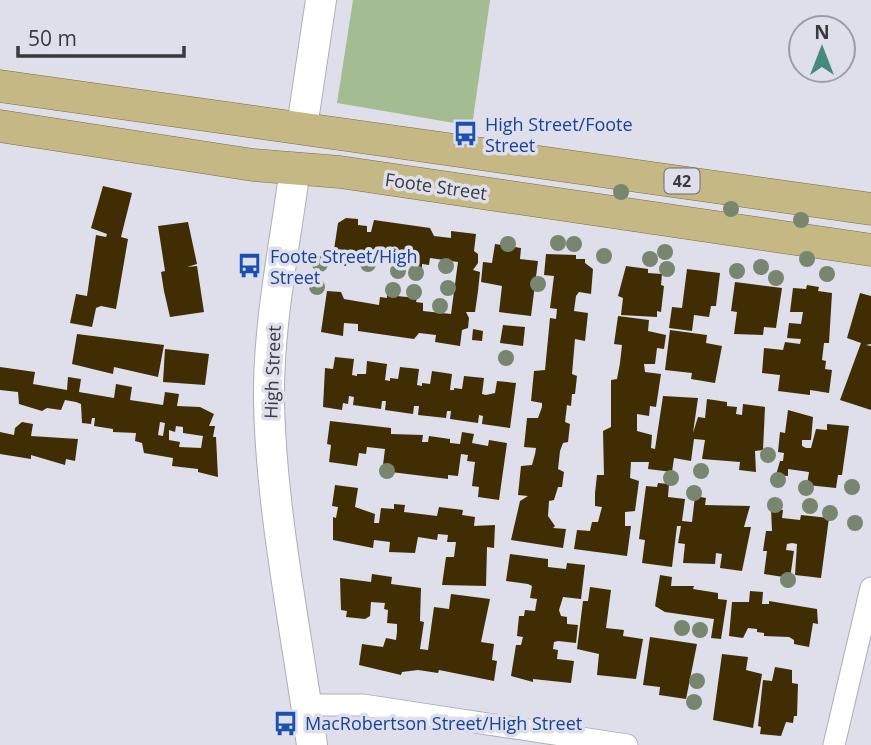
<svg xmlns="http://www.w3.org/2000/svg" width="871" height="745" viewBox="0 0 871 745" font-family="'Open Sans',sans-serif">
  <rect width="100%" height="100%" fill="#dedfea"/>
  <path fill="#a3bc91" d="M353 0H490L472 126 337 103Z"/>
  <g fill="#412d04" fill-rule="evenodd">
    <path d="M103 186 132 193 121 237 128 239 116 309 101 306 96 308 92 327 70 323 76 294 87 296 96 235 106 237 107 234 91 228Z"/>
    <path d="M346 218 358 219V225L367 226V232H371L374 220 430 228 434 236 451 238V231L476 234 474 251 478 254V263L473 270 480 272 478 291 475 312H466L469 318 468 328 462 330 460 346 435 342 436 335 419 333 414 339 358 331V324L344 323 343 336 321 332 327 291 341 292 344 299 379 305 380 297 387 298V295L417 298 416 302 423 303V311L451 314 458 262 430 258 429 265 422 264V268L391 263 392 260 386 259 387 251 370 249 369 254 352 251 351 262 345 266 332 263 338 223Z"/>
    <path d="M188 222 197 264 187 267 197 266 204 312 170 317 164 291 161 272 165 271 158 226Z"/>
    <path d="M495 244 521 248 520 259 538 261 531 316 499 312 502 286 481 282 483 262 492 263Z"/>
    <path d="M546 254 576 255V259H585V263L593 269 591 294 579 292 576 296 574 311 588 313 585 341 575 339 572 374 577 376 575 394H572L571 406 567 405 565 422 570 424 568 442 563 443 560 451 558 469 564 472 562 487H558L554 500 549 501 548 516 555 526 553 528 566 529 563 548 511 540 520 501 528 496 518 495 521 466 532 465 535 454 536 448 524 447 527 418H538L542 407V403L531 401 534 371 545 370 550 318 556 319 557 309 550 308 554 276 544 275Z"/>
    <path d="M626 266 648 269V273L662 274 661 285 664 286 661 312 657 311V317L621 315 623 298 618 296Z"/>
    <path d="M687 269 720 273 716 306H711L709 317 694 315 692 331 669 328 672 307 682 308Z"/>
    <path d="M735 282 782 288 776 328 764 327 763 335 734 334 737 312 731 311Z"/>
    <path d="M807 285 819 287 818 291 832 293 829 343H824L822 360 826 361 825 369 832 370 829 393 810 390V395L778 391 780 375 762 373 764 348 783 350 785 342 800 344 801 339 787 338 789 323 801 324 803 312H790L793 288 806 289Z"/>
    <path d="M860 293 871 296V344L866 345 871 346V410L840 400 861 343 847 338Z"/>
    <path d="M618 316 649 320 648 331 666 335 664 349 657 348 655 364H644L645 372 661 374 656 407 650 406 649 416 637 414V431L652 435 651 448 655 449 663 396 698 398 693 433 698 417 705 418 707 399 727 402V406L737 407 736 414 742 415 743 404 765 407 763 450 755 451 756 472 739 470 740 462 702 459 705 440 694 439 691 461 674 458 672 472 648 469 649 462H631L630 478 639 481 635 511 625 512V526H631L627 556 574 549 577 530 590 531 592 522H598L602 507 595 506V493L597 475H604L603 431 611 427V380L617 379 620 363 622 345 614 344Z"/>
    <path d="M503 325 525 327 523 346 500 343Z"/>
    <path d="M473 329 483 331 482 341 472 340Z"/>
    <path d="M670 330 707 335 706 343 722 346 715 383 691 379 692 373 665 370Z"/>
    <path d="M77 334 164 345 158 377 114 367 113 374 72 364Z"/>
    <path d="M165 349 209 354 205 385 163 382Z"/>
    <path d="M335 357 354 359 352 375 357 376V374H366L367 361 387 364 385 380 390 381V378L398 379 400 367 419 369 417 385 422 386V383L430 384 432 371 452 374 450 390H454V388L462 389 464 376 484 378 482 394 486 395 495 393 497 381 516 383 510 428 482 424 483 416 479 415 478 423 450 419 451 411H447L446 418 418 415 419 406H414L413 414 385 410 386 401H382L381 409 353 405 354 397 349 396 348 404 343 403 342 410 323 407 325 368 333 369Z"/>
    <path d="M0 367 35 372 33 384 67 390 68 377 81 379 79 392 114 398 116 384 132 387 130 400 163 405 165 392 179 394 177 406 200 407 214 414 209 426H215L213 437H216L218 477 198 472V469L172 466 173 458 144 453 142 443 135 441 136 433 113 432V429L94 426 95 418H92L91 424 82 423 81 404 76 402 65 400 61 410 47 408 42 411 19 404 18 392 0 390ZM160 422 165 423 163 436 158 435ZM176 426 183 427V433L203 436 201 448 179 447 180 442 169 440V430L175 432Z"/>
    <path d="M788 410 813 417 811 440H802V446L806 448H811L816 429 827 430V424L849 426 842 475H838L836 488 807 485 809 472 788 469V476L776 475 780 461H783L784 453 778 452 780 432 785 433Z"/>
    <path d="M330 421 391 428V434L423 435 422 442H428L429 436 450 439V443L460 444 462 432 474 434 472 443 488 446 489 440 507 443 499 500 478 497 479 487 472 486 475 462 467 461 468 455 461 454 458 476 448 475V479L391 472 392 466 383 465 385 449 367 447 366 454 359 453 357 466 329 462 331 445 327 444Z"/>
    <path d="M22 422 33 424 31 436 78 439 75 461 66 459 65 465 31 455V459L0 454V432L14 435 15 428Z"/>
    <path d="M658 483 669 484 668 497 685 499 682 521 692 522 695 496 706 498 705 505 750 506 744 527H751L742 571 720 568 722 554 716 553 715 564 683 563 685 544 678 543 681 526H677L672 567 642 563 645 540 639 539 646 486 657 487Z"/>
    <path d="M335 485 358 488 355 507 375 514 374 523H379L381 508 394 509V504L405 505 404 512 437 516 439 507 463 510 462 515 475 517 474 526 495 525 494 548 487 547 486 586 442 585 446 557H454L456 542H447L448 535 438 534 437 540 418 537 415 553 389 552 390 542 374 540 373 548 333 540V517L336 518 338 507 332 506Z"/>
    <path d="M771 509 783 510 782 518 800 520 801 515 829 518 821 578 795 575 797 544 792 543 787 544 786 550 794 551 790 578 764 574 767 551H763L766 531H772Z"/>
    <path d="M510 554 548 559V567L566 569 567 563 585 565 581 599 563 597 559 610 561 616 567 617V624L578 625 576 643 558 641 554 642 553 649 558 650 557 659 574 661 571 683 533 679V682L511 676 516 645H521L523 637 517 636 519 616H524L525 610 535 611 537 599 530 598 532 586 528 584 506 581Z"/>
    <path d="M372 574 392 577 391 584 421 588 420 621 424 622 420 649 428 650 434 607 449 609 451 594 490 599 481 642 494 644 492 660 497 661 494 681 439 670 438 673 418 670 402 672 401 675 359 665 362 644 383 647 386 638 396 640 397 632V624L387 623 388 610 384 609 385 603 371 602 370 616 365 619 346 617 347 611 341 610 340 578 371 582Z"/>
    <path d="M660 575 672 577 671 586H694L693 589 718 593V599L727 600 721 639 711 638 714 619 665 612 655 606Z"/>
    <path d="M590 587 611 590 606 628 624 630 623 636 643 639 636 679 597 675 599 654 577 649 583 601H588Z"/>
    <path d="M750 591 763 592 762 604H769V601L817 609 818 624 813 623 809 647 794 644V640L789 637 764 636V633L757 632V629L748 628 743 638 729 636 732 602H749Z"/>
    <path d="M650 637 697 644 686 699 659 695 660 687 643 685Z"/>
    <path d="M722 654 748 657 746 670 762 674 753 728 713 720Z"/>
    <path d="M775 667 792 670V683L798 684 797 716H794L793 723 786 722 781 736 760 734 761 727 758 726 763 680 772 681Z"/>
  </g>
  <g fill="none" stroke-linecap="round" stroke-linejoin="round">
    <defs>
      <g id="street">
        <path d="M307 705H363L627 745"/>
        <path d="M834 745 871 588"/>
      </g>
      <g id="secondary">
        <path d="M302 127 321 0"/>
        <path d="M295 168C285 246 268 322 269 401 271 512 297 634 312 745"/>
      </g>
      <g id="primary">
        <path d="M0 86 871 209"/>
        <path d="M0 126 253 165 340 172 871 250"/>
      </g>
    </defs>
    <use href="#street" stroke="#adaeb8" stroke-width="23"/>
    <use href="#secondary" stroke="#adaeb8" stroke-width="32"/>
    <use href="#primary" stroke="#7c6d36" stroke-width="33"/>
    <use href="#street" stroke="#fff" stroke-width="21"/>
    <use href="#secondary" stroke="#fff" stroke-width="30"/>
    <use href="#primary" stroke="#c6b884" stroke-width="32"/>
  </g>
  <g fill="#78856f">
    <circle cx="621" cy="192" r="8"/>
    <circle cx="731" cy="209" r="8"/>
    <circle cx="801" cy="220" r="8"/>
    <circle cx="558" cy="243" r="8"/>
    <circle cx="508" cy="244" r="8"/>
    <circle cx="574" cy="244" r="8"/>
    <circle cx="665" cy="252" r="8"/>
    <circle cx="604" cy="256" r="8"/>
    <circle cx="650" cy="259" r="8"/>
    <circle cx="807" cy="259" r="8"/>
    <circle cx="320" cy="264" r="8"/>
    <circle cx="368" cy="264" r="8"/>
    <circle cx="446" cy="266" r="8"/>
    <circle cx="761" cy="267" r="8"/>
    <circle cx="667" cy="269" r="8"/>
    <circle cx="398" cy="271" r="8"/>
    <circle cx="737" cy="271" r="8"/>
    <circle cx="416" cy="273" r="8"/>
    <circle cx="827" cy="274" r="8"/>
    <circle cx="776" cy="278" r="8"/>
    <circle cx="538" cy="284" r="8"/>
    <circle cx="317" cy="287" r="8"/>
    <circle cx="448" cy="288" r="8"/>
    <circle cx="393" cy="290" r="8"/>
    <circle cx="414" cy="292" r="8"/>
    <circle cx="440" cy="306" r="8"/>
    <circle cx="506" cy="358" r="8"/>
    <circle cx="768" cy="455" r="8"/>
    <circle cx="387" cy="471" r="8"/>
    <circle cx="701" cy="471" r="8"/>
    <circle cx="671" cy="478" r="8"/>
    <circle cx="778" cy="480" r="8"/>
    <circle cx="852" cy="487" r="8"/>
    <circle cx="806" cy="488" r="8"/>
    <circle cx="694" cy="493" r="8"/>
    <circle cx="775" cy="505" r="8"/>
    <circle cx="810" cy="506" r="8"/>
    <circle cx="830" cy="513" r="8"/>
    <circle cx="855" cy="523" r="8"/>
    <circle cx="788" cy="580" r="8"/>
    <circle cx="682" cy="628" r="8"/>
    <circle cx="700" cy="630" r="8"/>
    <circle cx="697" cy="681" r="8"/>
    <circle cx="694" cy="702" r="8"/>
  </g>
  <defs>
    <symbol id="bus-bare" viewBox="-9 -9 18 18"><path d="M-5-6H5V4H4V6H2V4H-2V6H-4V4H-5ZM-3.5-4V0h7V-4ZM-3.5 1.2v1.5H-2V1.2ZM2 1.2v1.5H3.5V1.2Z" fill="#1a4fb4" stroke="#dedfea" stroke-width="2.5" paint-order="stroke"/></symbol>
  </defs>
  <g fill-rule="evenodd">
    <use href="#bus-bare" x="448" y="116" width="35" height="35"/>
    <use href="#bus-bare" x="232" y="248" width="35" height="35"/>
    <use href="#bus-bare" x="268" y="706" width="35" height="35"/>
  </g>
  <g text-anchor="middle" dominant-baseline="central" stroke-width="7" stroke-linejoin="round" paint-order="stroke">
    <rect fill="#dedfea" stroke="#6a6c72" stroke-width="2" x="664.5" y="168.5" width="35" height="25" rx="5"/>
    <g font-size="16" font-weight="bold" fill="#393a3e">
      <text x="682" y="181">42</text>
    </g>
    <g font-size="18" fill="#164399" stroke="#dedfea" text-anchor="start">
      <text x="485" y="124">High Street/Foote<tspan x="485" dy="21">Street</tspan></text>
      <text x="270" y="256">Foote Street/High<tspan x="270" dy="21">Street</tspan></text>
      <text x="305" y="723">MacRobertson Street/High Street</text>
    </g>
    <g font-size="18" fill="#393a3e" stroke="#dedfea">
      <text transform="translate(436 186) rotate(8)">Foote Street</text>
      <text transform="translate(272 372) rotate(-88)">High Street</text>
    </g>
  </g>
  <g transform="translate(822 49)"><circle r="33" fill="#dedfea" stroke="#9c9da5" stroke-width="2"/>
  <path d="M0-5L12 26L0 18L-12 26Z" fill="#478a7c"/>
  <text y="-10" font-size="19" font-weight="bold" text-anchor="middle" fill="#393a3e">N</text>
  </g>
  <path d="M18 46v10h166v-10" fill="none" stroke="#393a3e" stroke-width="3.5"/>
  <text x="28" y="46" font-size="21" fill="#393a3e" stroke="#dedfea" stroke-width="5" paint-order="stroke">50 m</text>
</svg>
